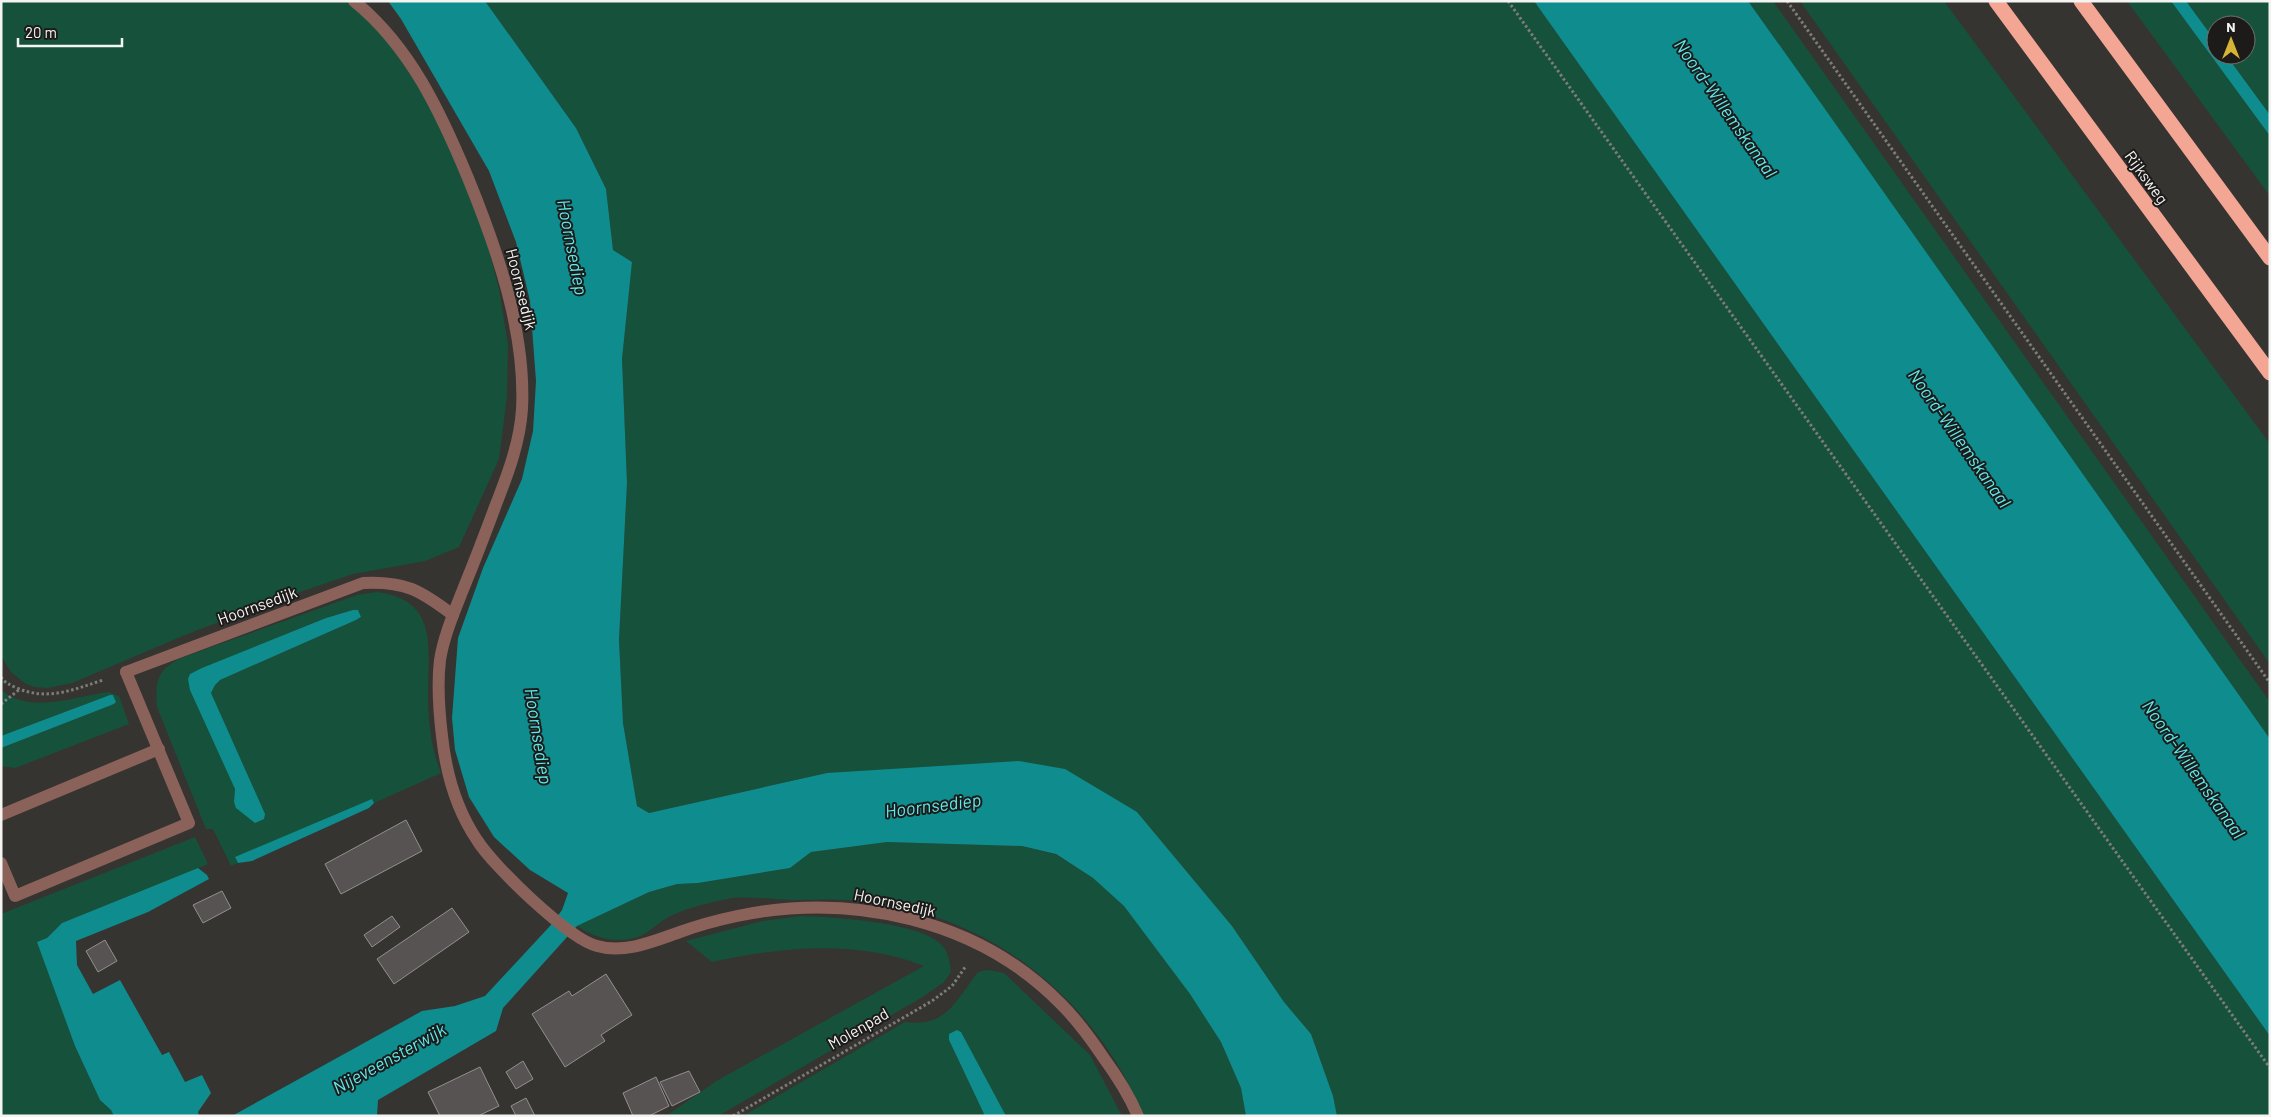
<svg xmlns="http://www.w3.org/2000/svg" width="2271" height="1117" viewBox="0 0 2271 1117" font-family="Barlow,sans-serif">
  <rect width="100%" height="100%" fill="#353431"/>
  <g fill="#16523b" fill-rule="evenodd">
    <path d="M1 1H350L361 8 397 54 446 131 479 213 499 289 508 345 507 396 499 459 459 547 425 561 353 574 276 600 185 635 72 683 48 688 35 687 26 684 11 672 1 656Z"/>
    <path d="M485 1H1534L2270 1036V1116H1337L1333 1096 1311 1034 1284 1002 1232 926 1137 812 827 773 649 813 637 806 623 723 619 640 627 483 622 359 632 262 613 250 606 189 576 128Z"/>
    <path d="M1748 1H1773L2222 635 2270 702V739Z"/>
    <path d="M1800 1H1944L2270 444V664Z"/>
    <path d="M2127 1H2171L2270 136V196Z"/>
    <path d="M2186 1H2270V115L2226 55H2246V25H2216V42Z"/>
    <path d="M377 592C439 600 428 648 428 694 428 720 431 749 441 773L374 803 373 800 235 858 238 863 231 866 213 829H206L157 707C155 681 157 670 181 658L357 595ZM353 610H358L361 617 356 620 220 680 215 685 211 693 255 823 234 802 235 789 190 674 326 618Z"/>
    <path d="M1 690C32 715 75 696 109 692L119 696 129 724 15 768 1 766V748L114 704 116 702 113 695H110L1 736Z"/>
    <path d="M195 837 208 864 62 923 47 938 38 942 75 1046 100 1100 111 1110 114 1116H1V914Z"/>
    <path d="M887 842 1022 846 1055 854 1093 878 1124 906 1190 994 1221 1042 1241 1088 1246 1116H1144C1097 1005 1005 926 886 904 857 899 825 899 795 900 776 900 744 895 727 899 710 903 689 907 673 915 660 920 650 933 638 937 617 944 595 938 577 926L649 892 677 884 698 883 790 868 811 852Z"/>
    <path d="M801 916C831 917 929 922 945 949 949 956 950 965 951 972L944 982 921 998 718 1116H666L718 1080 924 966C856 939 781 947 712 962L686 941 763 921Z"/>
    <path d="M989 970 1004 973 1090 1055 1122 1116H1006L961 1032 957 1030 949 1040 985 1116H743L905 1022C947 1028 956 1000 978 972Z"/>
  </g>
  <g fill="#0f8c8e">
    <path d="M388 1H485L576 128 606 189 613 250 632 262 622 359 627 483 619 640 623 723 637 806 649 813 827 773 1019 761 1065 769 1137 812 1232 926 1284 1002 1311 1034 1333 1096 1337 1116H1246L1241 1088 1221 1042 1190 994 1124 906 1093 878 1056 854 1022 846 887 842 811 852 790 868 698 883 677 884 649 892 577 926 503 1008 496 1031 378 1100 377 1116H232L422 1011 455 1006 485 996 550 926 562 910 568 893 530 870 494 837 469 797 455 750 452 718 458 638 483 568 522 479 533 431 536 381 530 301 516 242 489 171 401 19Z"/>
    <path d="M1534 1H1748L1820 102 2270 739V1036Z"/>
    <path d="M2171 1H2186L2216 42V55H2226L2270 115V136Z"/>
    <path d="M353 610H358L361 617 356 620 220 680 215 685 211 693 265 814 264 819 255 823 236 808 234 802 235 789 190 690 188 679 190 674 202 668 326 618Z"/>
    <path d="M110 695H113L116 702 114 704 1 748V736Z"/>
    <path d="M372 799 374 803 369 808 252 861 238 863 235 857Z"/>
    <path d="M198 868 207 875 209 879 148 912 76 941 77 965 93 994 120 980 162 1055 169 1052 185 1082 202 1075 211 1093 198 1112 199 1116H114L111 1110 100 1100 75 1046 37 942 47 938 62 923Z"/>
    <path d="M957 1030 961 1032 1006 1116H985L949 1040V1034Z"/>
  </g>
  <g fill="#565352" stroke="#93908f">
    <path d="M406 820 422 851 341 894 325 864Z"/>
    <path d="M222 891 231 908 203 923 193 905Z"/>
    <path d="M452 908 469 932 394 984 377 959Z"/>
    <path d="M392 916 400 927 372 947 364 935Z"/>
    <path d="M105 940 117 961 98 972 86 951Z"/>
    <path d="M606 974 632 1015 601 1035 605 1041 565 1067 532 1014 569 991 572 996Z"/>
    <path d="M523 1061 533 1079 516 1089 506 1072Z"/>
    <path d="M480 1067 499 1106 478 1116H440L428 1092Z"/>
    <path d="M689 1071 700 1092 672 1106 660 1082Z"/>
    <path d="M656 1077 669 1106 649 1116H633L623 1093Z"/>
    <path d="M526 1098 535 1116H516L511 1106Z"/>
  </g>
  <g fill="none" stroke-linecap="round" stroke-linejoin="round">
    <g stroke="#7d7c79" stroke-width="3" stroke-dasharray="2.5 2.5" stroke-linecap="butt">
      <path d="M1508 1 2270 1068"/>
      <path d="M1787 1 2270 683"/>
      <path d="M1 677C5 683 10 685 17 688 47 701 73 690 103 680"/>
      <path d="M1 704 20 689"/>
      <path d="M733 1116 932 1001 952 986 966 966"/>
    </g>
    <g stroke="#8a6259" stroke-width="12">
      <path d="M1 815 159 749"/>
      <path d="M1 863 15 896 189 823 126 672"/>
    </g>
    <g stroke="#8a6259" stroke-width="12">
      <path d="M354 1C410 46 441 113 468 178 497 249 526 332 522 409 520 443 507 476 495 507 485 534 475 560 464 587 455 610 444 635 440 660 437 685 439 711 442 736 446 773 456 809 477 840 493 866 569 939 597 946 625 954 654 941 680 932 699 925 718 920 737 916 851 892 978 919 1061 1004 1077 1020 1091 1039 1103 1057 1117 1076 1129 1095 1138 1116"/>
      <path d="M126 672 363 583C405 581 420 590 453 615"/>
    </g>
    <g stroke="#f3a693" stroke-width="15">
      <path d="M1996 1 2270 373"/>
      <path d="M2081 1 2270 258"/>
    </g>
  </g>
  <g text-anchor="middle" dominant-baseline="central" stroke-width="4" stroke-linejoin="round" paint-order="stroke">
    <g font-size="16" fill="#f4f4f2" stroke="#1c1b1a">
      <text transform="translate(2147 177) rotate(54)">Rijksweg</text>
      <text transform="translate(522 289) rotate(76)">Hoornsedijk</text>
      <text transform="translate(257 605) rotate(-20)">Hoornsedijk</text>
      <text transform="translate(895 902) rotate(12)">Hoornsedijk</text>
      <text transform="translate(858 1028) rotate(-30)">Molenpad</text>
    </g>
    <g font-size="18" font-style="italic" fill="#5eeaed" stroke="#1c1b1a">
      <text transform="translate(1726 108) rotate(55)">Noord-Willemskanaal</text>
      <text transform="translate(573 247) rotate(79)">Hoornsediep</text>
      <text transform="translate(1960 438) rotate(55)">Noord-Willemskanaal</text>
      <text transform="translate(539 736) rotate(81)">Hoornsediep</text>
      <text transform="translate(2194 769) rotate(55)">Noord-Willemskanaal</text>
      <text transform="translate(933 805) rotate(-7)">Hoornsediep</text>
      <text transform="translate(389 1058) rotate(-29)">Nijeveensterwijk</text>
    </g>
  </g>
  <rect width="2271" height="1117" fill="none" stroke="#f4f4f2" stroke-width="5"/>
  <g transform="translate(2231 40)"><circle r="24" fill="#1c1b1a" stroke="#727270"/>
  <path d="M0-4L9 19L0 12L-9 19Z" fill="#d8b434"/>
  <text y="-8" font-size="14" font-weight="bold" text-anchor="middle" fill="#f4f4f2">N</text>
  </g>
  <path d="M18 38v8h104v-8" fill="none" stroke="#f4f4f2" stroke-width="2.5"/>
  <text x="25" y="38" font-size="15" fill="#f4f4f2" stroke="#1c1b1a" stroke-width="4" paint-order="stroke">20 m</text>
</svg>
